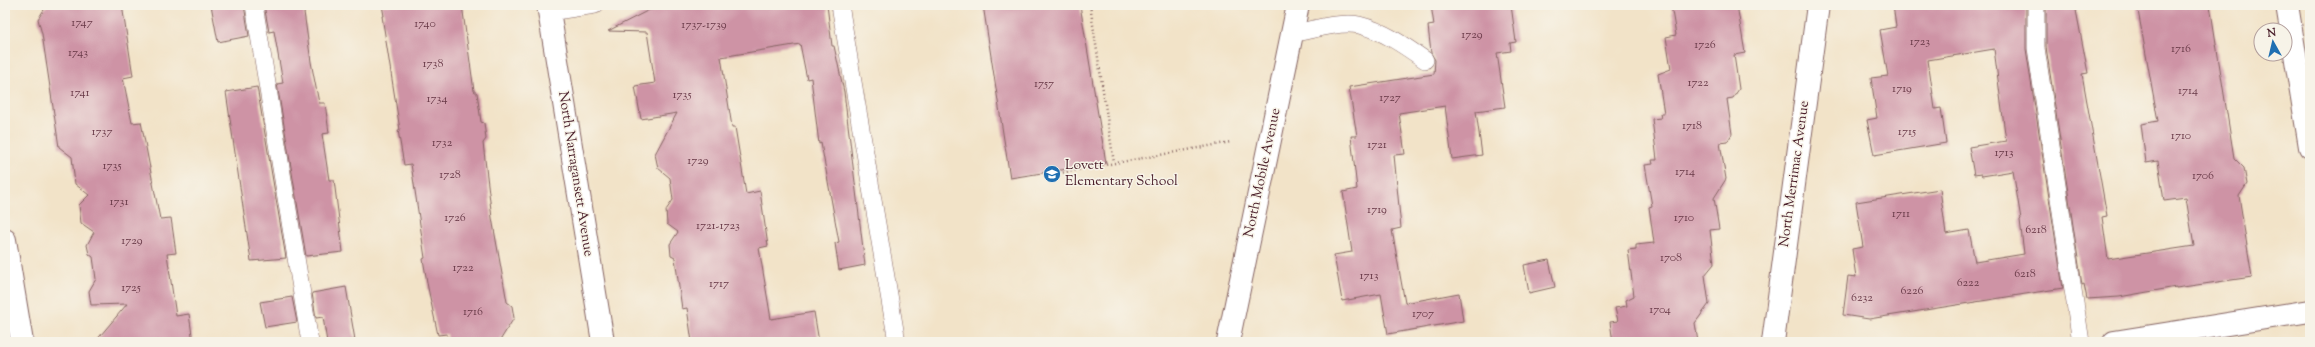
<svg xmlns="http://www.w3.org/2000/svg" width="2315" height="347" viewBox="0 0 2315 347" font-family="'Sorts Mill Goudy',serif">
  <rect width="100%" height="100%" fill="#f7f3e8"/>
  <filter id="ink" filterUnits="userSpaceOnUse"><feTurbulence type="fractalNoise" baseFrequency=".025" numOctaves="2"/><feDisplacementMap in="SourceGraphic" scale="8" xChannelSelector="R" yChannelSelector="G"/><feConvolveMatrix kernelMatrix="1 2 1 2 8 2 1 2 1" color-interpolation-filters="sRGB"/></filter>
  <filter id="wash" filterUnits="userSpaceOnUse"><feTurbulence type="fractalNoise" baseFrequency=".012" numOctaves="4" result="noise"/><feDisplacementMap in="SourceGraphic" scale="16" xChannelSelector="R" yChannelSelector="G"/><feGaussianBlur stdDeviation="0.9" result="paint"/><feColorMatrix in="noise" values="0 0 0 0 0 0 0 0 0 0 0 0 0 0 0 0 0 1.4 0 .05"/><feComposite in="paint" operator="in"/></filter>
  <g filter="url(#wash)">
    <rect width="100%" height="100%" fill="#f2e3c8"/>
    <g id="blocks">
      <g fill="#ce93a5">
        <path d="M47 5H122L133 76 123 78 132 123 141 122 160 219 171 218 176 253 167 254 176 316 189 314 193 342H95L127 304 91 305 89 291 96 279 93 257 89 254 87 245 94 232 81 223 79 205 89 195 75 184 72 157 59 147 42 34 38 19Z"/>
        <path d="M211 5H244L249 36 218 42Z"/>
        <path d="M264 5H303L311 62 319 103H325L329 133 322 134 329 180H334L343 252 306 256 277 84 283 83 274 31 269 32Z"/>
        <path d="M382 5H462L474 91 477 93 481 122 484 123 486 139 483 143 492 218 507 302 512 306 514 318 499 342H448L447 334 438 335 428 288 423 259 425 258 411 164 404 165 398 130H400L382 16H384Z"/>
        <path d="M685 5H827L832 46H834L844 92 865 265 839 270 835 243 839 242 821 143 819 144 811 78 807 79 800 44 721 57 732 127H735L746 194 760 191 768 246 759 248 771 319 814 312 819 342H692L687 308 682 309 675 258 671 256 670 244 678 232 667 224 666 210 673 200 670 178 658 168 655 154 677 113 641 119 635 86 655 83 647 32 608 31 649 10Z"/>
        <path d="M983 5H1080L1106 163 1010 178Z"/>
        <path d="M1431 5H1511L1516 42 1510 43 1511 51 1497 53 1505 107 1476 111 1482 155 1452 159 1445 106 1399 113 1405 154 1394 155 1401 228 1392 230 1405 303 1459 293 1463 321 1388 334 1381 294 1342 301 1334 255 1352 252 1343 192 1357 189 1351 136H1357L1349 87 1434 74 1435 60 1431 53 1428 26 1434 25Z"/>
        <path d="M1671 5H1737L1745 53 1734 55 1739 89 1733 98 1727 99 1732 134 1727 142 1720 143 1726 179 1714 198 1719 229 1710 230 1714 264 1705 275 1709 304 1695 323 1698 342H1613L1610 322 1618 321 1615 308 1627 306 1626 300 1634 296 1628 250 1636 249V245L1654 243 1649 207 1652 206 1645 165 1653 164 1652 160H1657L1652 119 1661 118 1660 114H1664L1658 74 1671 69 1666 37 1676 35Z"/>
        <path d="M1893 5H2026V49L2063 288 1869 319 1843 315 1848 276 1856 277 1852 249 1863 247 1856 202 1940 189 1946 234 1969 230 1975 262 2024 254 2020 220 2021 219 2013 171 1982 176 1981 174 1974 175 1969 147 2006 141 1994 49 1928 60 1935 109 1941 108 1946 143 1874 155 1867 120 1877 118 1871 78 1888 76 1880 30 1896 27Z"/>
        <path d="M2046 5H2075L2088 73 2082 74 2107 216 2102 217 2108 259 2194 246 2186 198 2164 201 2158 161 2146 163 2141 124 2158 121 2137 5H2210L2234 158 2244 168 2247 184 2239 196 2252 277 2176 288V287L2119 297 2087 299 2084 284 2082 285 2046 47Z"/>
        <path d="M257 87 286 258 251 261 226 92Z"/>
        <path d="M1549 260 1555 287 1529 293 1524 265Z"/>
        <path d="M346 287 355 340 327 342 323 317 316 318 312 293Z"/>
        <path d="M292 297 297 322 265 327 260 302Z"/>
      </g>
    </g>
  </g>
  <g filter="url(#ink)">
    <use href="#blocks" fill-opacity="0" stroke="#856462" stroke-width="1"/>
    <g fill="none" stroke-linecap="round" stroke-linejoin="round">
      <defs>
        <g id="service">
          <path d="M254 5 310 342"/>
          <path d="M840 5 897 342"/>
          <path d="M2036 5V48L2081 342"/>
          <path d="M549 12 595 5"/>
          <path d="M1292 34C1310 30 1341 21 1359 25 1384 31 1405 46 1425 60"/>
        </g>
        <g id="minor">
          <path d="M2287 5 2310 147"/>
          <path d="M5 240 22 342"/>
          <path d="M1228 342 1298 5"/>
          <path d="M1773 342 1818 5"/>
          <path d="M2114 342 2310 311"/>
        </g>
        <path id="tertiary" d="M548 5 603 342"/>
      </defs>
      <use href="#service" stroke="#856462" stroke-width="18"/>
      <use href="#minor" stroke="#856462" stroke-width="24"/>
      <use href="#tertiary" stroke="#856462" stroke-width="24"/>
      <g stroke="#856462" stroke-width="2.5" stroke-dasharray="1 3" stroke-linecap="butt">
        <path d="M1090 5 1114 163"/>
        <path d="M1055 174 1231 142"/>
      </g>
      <use href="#service" stroke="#fff" stroke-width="17"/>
      <use href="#minor" stroke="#fff" stroke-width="22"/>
      <use href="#tertiary" stroke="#fff" stroke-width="22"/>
    </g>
  </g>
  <defs>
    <symbol id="school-disc" viewBox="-11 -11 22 22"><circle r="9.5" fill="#1f6fb2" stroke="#f7f3e8"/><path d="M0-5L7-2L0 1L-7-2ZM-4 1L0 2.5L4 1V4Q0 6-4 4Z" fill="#fff"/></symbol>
  </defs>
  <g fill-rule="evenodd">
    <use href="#school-disc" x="1042" y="164" width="20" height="20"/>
  </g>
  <g text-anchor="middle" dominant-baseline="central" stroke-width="3" stroke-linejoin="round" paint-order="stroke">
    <g font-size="12" fill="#6b3c4a">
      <text x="82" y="23">1747</text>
      <text x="425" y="24">1740</text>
      <text x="704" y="25">1737-1739</text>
      <text x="1472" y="35">1729</text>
      <text x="1920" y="42">1723</text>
      <text x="1705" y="45">1726</text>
      <text x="2181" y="49">1716</text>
      <text x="78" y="53">1743</text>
      <text x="433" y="64">1738</text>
      <text x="1698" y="83">1722</text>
      <text x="1044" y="84">1757</text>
      <text x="1902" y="89">1719</text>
      <text x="2188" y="91">1714</text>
      <text x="80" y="93">1741</text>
      <text x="682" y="95">1735</text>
      <text x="1390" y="98">1727</text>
      <text x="437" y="99">1734</text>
      <text x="1692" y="126">1718</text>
      <text x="102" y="132">1737</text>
      <text x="1907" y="132">1715</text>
      <text x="2181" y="136">1710</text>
      <text x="442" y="143">1732</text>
      <text x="1377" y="145">1721</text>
      <text x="2004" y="153">1713</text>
      <text x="698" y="161">1729</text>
      <text x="112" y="166">1735</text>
      <text x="1685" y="172">1714</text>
      <text x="450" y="175">1728</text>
      <text x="2203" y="176">1706</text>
      <text x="119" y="202">1731</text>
      <text x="1377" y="210">1719</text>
      <text x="1901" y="214">1711</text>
      <text x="455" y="218">1726</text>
      <text x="1684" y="218">1710</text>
      <text x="718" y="226">1721-1723</text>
      <text x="2036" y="230">6218</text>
      <text x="132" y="241">1729</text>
      <text x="1671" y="258">1708</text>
      <text x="463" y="268">1722</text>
      <text x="2025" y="274">6218</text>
      <text x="1369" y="276">1713</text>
      <text x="1968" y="283">6222</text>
      <text x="719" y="284">1717</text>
      <text x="131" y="288">1725</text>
      <text x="1912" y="291">6226</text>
      <text x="1862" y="298">6232</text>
      <text x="1660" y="310">1704</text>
      <text x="473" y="312">1716</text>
      <text x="1423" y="314">1707</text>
    </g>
    <g font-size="14" fill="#4a1f2b" stroke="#f7f3e8" text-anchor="start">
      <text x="1065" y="166">Lovett<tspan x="1065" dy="16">Elementary School</tspan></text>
    </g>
    <g font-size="14" fill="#4a1f2b" stroke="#f7f3e8">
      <text transform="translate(1263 173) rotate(-78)">North Mobile Avenue</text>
      <text transform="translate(575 174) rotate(81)">North Narragansett Avenue</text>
      <text transform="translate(1795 174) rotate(-82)">North Merrimac Avenue</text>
    </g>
  </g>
  <rect width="2315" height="347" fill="none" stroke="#f7f3e8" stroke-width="20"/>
  <g transform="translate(2273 42) rotate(352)"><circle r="19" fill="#f7f3e8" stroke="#b29e9c"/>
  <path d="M0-3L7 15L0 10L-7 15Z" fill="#1f6fb2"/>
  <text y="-6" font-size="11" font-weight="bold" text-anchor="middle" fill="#4a1f2b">N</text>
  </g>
</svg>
